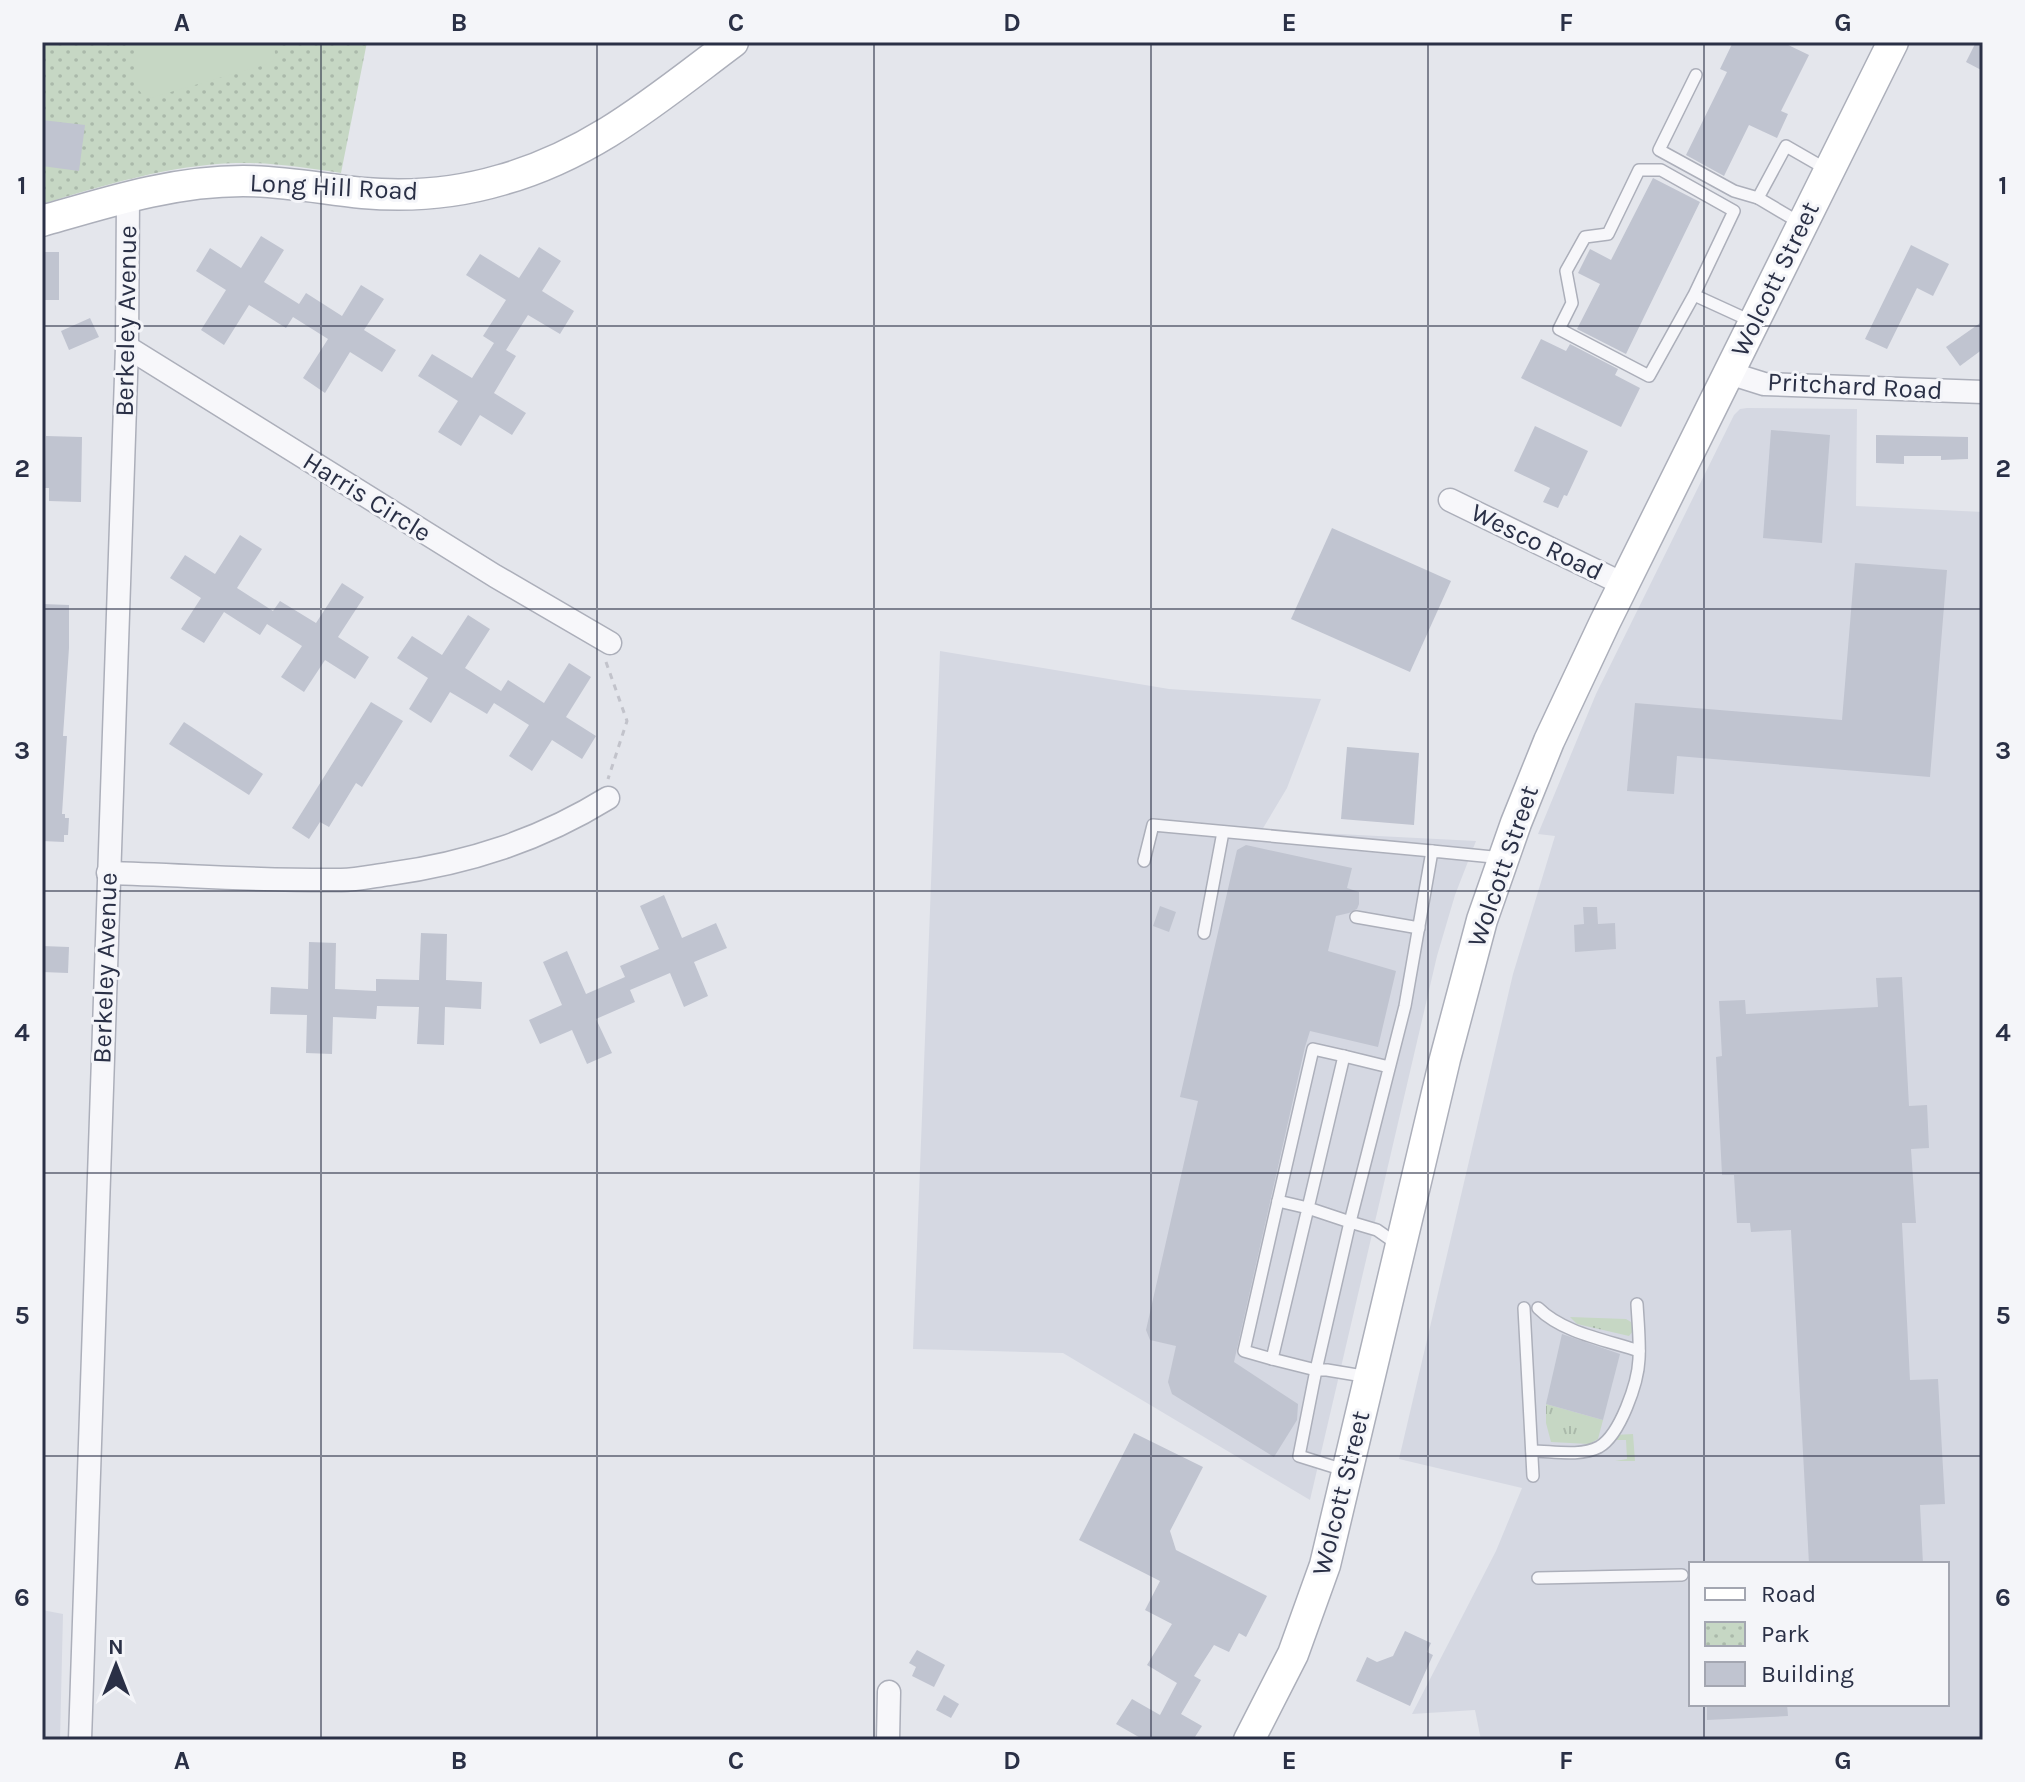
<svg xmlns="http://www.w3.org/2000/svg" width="2025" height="1782" viewBox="0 0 2025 1782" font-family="Karla,sans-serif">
  <defs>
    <pattern id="grass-tufts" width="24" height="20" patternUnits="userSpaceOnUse" patternTransform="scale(2)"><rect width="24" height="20" fill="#c6d7c4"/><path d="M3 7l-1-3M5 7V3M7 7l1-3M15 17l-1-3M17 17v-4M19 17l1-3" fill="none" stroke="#aab9aa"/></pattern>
    <pattern id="park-dots" width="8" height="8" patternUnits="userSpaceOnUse" patternTransform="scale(2)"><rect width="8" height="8" fill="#c6d7c4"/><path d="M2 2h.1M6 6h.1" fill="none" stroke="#aab9aa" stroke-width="1.8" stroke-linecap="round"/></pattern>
  </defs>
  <rect width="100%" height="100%" fill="#e4e6ec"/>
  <g fill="#d5d8e2" fill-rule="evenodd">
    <path d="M1747 408 1857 409 1856 506 1983 512V1738L1481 1740 1475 1710 1412 1714 1496 1551 1522 1488 1399 1459 1513 974 1555 836 1538 834 1596 694 1734 415 1740 409ZM1691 1564H1947V1704H1691Z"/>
    <path d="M940 651 1169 689 1321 699 1287 788 1262 830 1476 841 1455 895 1437 956 1310 1500 1063 1353 913 1349Z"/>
    <path d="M42 1610 63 1614 60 1740H42Z"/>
  </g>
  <g fill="url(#grass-tufts)">
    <path d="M1570 1317 1626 1319 1631 1322 1634 1330 1629 1336 1577 1324Z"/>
    <path d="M1546 1404 1603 1420 1598 1439 1589 1444 1551 1442 1546 1423Z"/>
    <path d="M1633 1434 1635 1461H1615L1627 1459 1626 1440H1615V1435Z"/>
  </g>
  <path fill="url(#park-dots)" d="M42 42H367L341 173C306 168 271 162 236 163 170 165 105 185 42 204Z"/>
  <path fill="#c6d7c4" d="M138 42H274L275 54 273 61 264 65 150 98 142 94 138 89Z"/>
  <g fill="#c0c4d0">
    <path d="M1733 42H1782L1809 55 1781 111 1788 114 1777 138 1749 125 1724 176 1686 155 1727 72 1720 69Z"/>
    <path d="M1976 42H1983V71L1966 62Z"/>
    <path d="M42 120 85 125 79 171 42 166Z"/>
    <path d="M1653 178 1700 202 1626 354 1577 329 1600 284 1578 273 1590 249 1611 260Z"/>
    <path d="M261 236 284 250 264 282 299 304 306 293 342 316 361 285 384 299 364 330 396 350 382 372 350 352 325 393 303 378 328 339 293 317 286 328 249 305 224 345 201 330 226 290 196 271 210 248 241 268Z"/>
    <path d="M1911 245 1949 264 1933 296 1917 288 1887 349 1865 339Z"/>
    <path d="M539 247 561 261 542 291 574 311 560 334 528 315 506 350 516 356 494 393 526 413 512 435 480 415 461 446 438 432 458 401 418 376 432 354 472 378 494 343 483 336 506 300 466 275 480 254 519 278Z"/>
    <rect x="42" y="252" width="17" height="48"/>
    <path d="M90 318 99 337 69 350 61 331Z"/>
    <path d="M1983 321V349L1960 366 1946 347Z"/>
    <path d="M1541 339 1566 351 1570 344 1618 369 1615 375 1640 388 1621 427 1521 378Z"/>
    <path d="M1535 426 1588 451 1567 496 1564 495 1558 508 1543 502 1550 488 1514 471Z"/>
    <path d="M1771 430 1830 435 1822 543 1763 538Z"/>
    <path d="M1876 435 1968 437V459L1941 460V456H1904V464L1876 463Z"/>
    <path d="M46 436 82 437 81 502 49 501V488H45Z"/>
    <path d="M1332 528 1451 581 1410 672 1291 619Z"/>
    <path d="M240 535 262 549 237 588 273 611 280 601 316 623 342 583 364 597 338 637 369 657 355 679 325 660 304 692 281 677 302 646 267 624 260 635 224 612 204 643 181 629 201 598 170 578 185 555 215 574Z"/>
    <path d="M1855 563 1947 570 1930 777 1677 756 1674 794 1627 791 1635 703 1842 720Z"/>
    <path d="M42 604 69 605V648L63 736H67L62 814H65V818H69L68 835H64V842L42 841 44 671H42Z"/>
    <path d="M468 615 490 629 465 668 501 691 508 680 544 703 569 663 591 677 566 717 596 736 582 759 552 740 532 771 509 756 529 725 494 703 487 714 450 692 431 723 409 709 428 678 397 658 412 636 442 655Z"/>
    <path d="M371 702 403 721 362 787 356 783 329 827 320 822 309 839 292 828Z"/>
    <path d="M184 722 263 774 249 795 169 744Z"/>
    <path d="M1347 747 1419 753 1414 825 1341 819Z"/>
    <path d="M1246 845 1352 868 1347 888 1359 892V904L1357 909 1349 913 1336 916 1328 951 1396 971 1378 1047 1310 1031 1305 1047 1234 1362 1298 1404 1297 1420 1274 1457 1172 1394 1168 1382 1176 1346 1150 1340 1146 1330 1198 1101 1180 1097 1237 850Z"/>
    <path d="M664 895 682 938 716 923 727 948 694 962 708 996 684 1007 670 973 630 990 635 1002 596 1019 612 1053 587 1064 572 1030 540 1044 529 1020 562 1005 543 962 567 951 586 994 625 977 620 966 659 949 640 906Z"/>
    <path d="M1160 906 1176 912 1169 932 1153 926Z"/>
    <path d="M1583 907H1597L1598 924 1615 923 1616 949 1575 952 1574 925 1584 924Z"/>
    <path d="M421 933 447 934 446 980 482 982 481 1009 445 1007 444 1045 417 1044 419 1007 377 1006 376 1019 333 1017 332 1054 306 1053 307 1015 270 1014 271 987 308 989 309 942 336 943 335 989 376 991V979L419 980Z"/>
    <path d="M42 946 69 947 68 973 42 972Z"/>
    <path d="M1902 977 1909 1106 1927 1105 1929 1148 1911 1149 1916 1223H1902L1910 1380 1938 1379 1945 1504 1920 1505 1923 1564H1809L1791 1230 1751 1232 1750 1223H1737L1734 1175H1722L1716 1057 1722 1056 1719 1001 1745 1000 1746 1014 1878 1007 1876 978Z"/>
    <path d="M1562 1334 1620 1354 1603 1420 1546 1404Z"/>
    <path d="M1134 1433 1203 1467 1170 1531 1176 1550 1267 1596 1246 1637 1239 1633 1229 1652 1214 1645 1194 1676 1201 1680 1181 1714 1202 1726 1193 1740H1144L1116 1724 1132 1699 1160 1715 1177 1683 1147 1665 1172 1624 1145 1610 1160 1581 1079 1540Z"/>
    <path d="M1405 1631 1431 1643 1427 1652 1433 1655 1410 1706 1356 1681 1367 1657 1377 1662 1393 1656Z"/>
    <path d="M917 1650 945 1665 934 1687 912 1676 916 1667 909 1663Z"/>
    <path d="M944 1695 959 1704 951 1718 936 1710Z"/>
    <path d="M1707 1704H1787L1788 1716 1707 1720Z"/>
  </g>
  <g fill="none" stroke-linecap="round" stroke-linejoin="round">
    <defs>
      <g id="service">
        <path d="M1696 75 1659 150 1734 191 1758 198"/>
        <path d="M1802 224 1758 198 1786 146 1826 169"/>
        <path d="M1694 295 1649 376 1559 329 1572 303 1566 271 1585 237 1608 234 1639 170H1661L1734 211 1694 295 1753 322"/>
        <path d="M1144 861 1153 825 1432 851"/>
        <path d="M1356 917 1419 928"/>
        <path d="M1204 933 1223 832"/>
        <path d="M1344 1056 1313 1049 1278 1201 1308 1208 1272 1359 1316 1370 1299 1456 1347 1471"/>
        <path d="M1389 1067 1344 1056 1308 1208 1350 1222 1405 1006 1432 851 1503 858"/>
        <path d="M1524 1308 1533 1476"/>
        <path d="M1538 1308C1563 1333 1606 1340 1639 1351"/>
        <path d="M1272 1359 1244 1351 1278 1201"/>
        <path d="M1369 1377 1327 1370H1316L1350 1222 1377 1230 1397 1244"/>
        <path d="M1532 1451C1552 1451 1580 1457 1599 1447 1620 1435 1638 1383 1639 1359 1640 1341 1638 1322 1637 1304"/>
        <path d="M1538 1578 1682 1575"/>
      </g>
      <g id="minor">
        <path d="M127 347 495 576 610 643"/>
        <path d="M1729 373 1764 384 1983 392"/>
        <path d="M1450 500 1623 584"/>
        <path d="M108 873C185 875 263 881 341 880 357 880 374 876 389 874 469 863 540 840 608 798"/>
        <path d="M80 1740 127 347 128 197"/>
        <path d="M888 1740 889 1692"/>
      </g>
      <g id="secondary">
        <path d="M42 221C108 202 173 181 243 181 283 181 323 189 363 193 409 197 457 193 501 180 594 154 658 98 733 42"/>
        <path d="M1249 1740 1293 1654 1325 1565 1445 1059 1482 920 1516 823 1549 741 1605 622 1893 42"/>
      </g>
    </defs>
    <use href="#service" stroke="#acafba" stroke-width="14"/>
    <use href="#minor" stroke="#acafba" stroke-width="25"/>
    <use href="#secondary" stroke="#acafba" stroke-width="33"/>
    <path stroke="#c2c3cb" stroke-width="3" stroke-dasharray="6 6" stroke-linecap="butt" d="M606 662 627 721 608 779"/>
    <use href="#service" stroke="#f7f7fa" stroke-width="11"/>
    <use href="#minor" stroke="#f7f7fa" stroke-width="22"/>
    <use href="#secondary" stroke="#fff" stroke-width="30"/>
  </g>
  <path fill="none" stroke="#2a3046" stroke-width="2" stroke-opacity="0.55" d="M321 42V1740M597 42V1740M874 42V1740M1151 42V1740M1428 42V1740M1704 42V1564M42 326H1983M42 609H1983M42 891H1983M42 1173H1983M42 1456H1983M1704 1704V1740"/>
  <g text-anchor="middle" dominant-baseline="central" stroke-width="6" stroke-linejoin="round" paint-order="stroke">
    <g font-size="26" fill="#2a3046" stroke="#f4f5f9">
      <text transform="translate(334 187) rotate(3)">Long Hill Road</text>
      <text transform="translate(1775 279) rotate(-64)">Wolcott Street</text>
      <text transform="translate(126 321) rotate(-89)">Berkeley Avenue</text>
      <text transform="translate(1855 386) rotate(3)">Pritchard Road</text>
      <text transform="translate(367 497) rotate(32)">Harris Circle</text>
      <text transform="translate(1537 542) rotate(26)">Wesco Road</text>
      <text transform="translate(1503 866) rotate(-71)">Wolcott Street</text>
      <text transform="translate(105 968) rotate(-88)">Berkeley Avenue</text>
      <text transform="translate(1341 1493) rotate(-76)">Wolcott Street</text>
    </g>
  </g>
  <rect width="2025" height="1782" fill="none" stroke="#f4f5f9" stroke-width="88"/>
  <rect x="1689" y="1562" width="260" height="144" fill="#f4f5f9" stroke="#a3a6b1" stroke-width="2"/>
  <rect x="1705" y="1588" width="40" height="12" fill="#ffffff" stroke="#a3a6b1" stroke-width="2"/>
  <text x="1761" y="1602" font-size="24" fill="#2a3046">Road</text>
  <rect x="1705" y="1622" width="40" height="24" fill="url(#park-dots)" stroke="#a3a6b1" stroke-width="2"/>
  <text x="1761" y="1642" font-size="24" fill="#2a3046">Park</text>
  <rect x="1705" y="1662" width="40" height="24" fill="#c0c4d0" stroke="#a3a6b1" stroke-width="2"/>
  <text x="1761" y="1682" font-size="24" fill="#2a3046">Building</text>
  <g transform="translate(116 1666)" stroke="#f4f5f9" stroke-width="6" paint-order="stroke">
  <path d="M0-6L14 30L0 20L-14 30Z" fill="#2a3046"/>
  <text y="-12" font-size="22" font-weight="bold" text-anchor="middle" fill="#2a3046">N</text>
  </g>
  <rect x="44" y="44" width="1937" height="1694" fill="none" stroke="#2a3046" stroke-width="3"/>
  <g font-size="26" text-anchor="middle" font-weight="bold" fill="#2a3046">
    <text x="182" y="31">A</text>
    <text x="459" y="31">B</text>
    <text x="736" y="31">C</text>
    <text x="1012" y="31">D</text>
    <text x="1289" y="31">E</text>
    <text x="1566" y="31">F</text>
    <text x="1843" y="31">G</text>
    <text x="22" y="194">1</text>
    <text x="2003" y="194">1</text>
    <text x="22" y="477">2</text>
    <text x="2003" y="477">2</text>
    <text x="22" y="759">3</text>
    <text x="2003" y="759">3</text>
    <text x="22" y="1041">4</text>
    <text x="2003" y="1041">4</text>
    <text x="22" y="1324">5</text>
    <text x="2003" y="1324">5</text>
    <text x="22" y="1606">6</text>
    <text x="2003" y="1606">6</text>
    <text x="182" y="1769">A</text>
    <text x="459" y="1769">B</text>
    <text x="736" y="1769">C</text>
    <text x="1012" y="1769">D</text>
    <text x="1289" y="1769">E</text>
    <text x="1566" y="1769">F</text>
    <text x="1843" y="1769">G</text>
  </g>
</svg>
